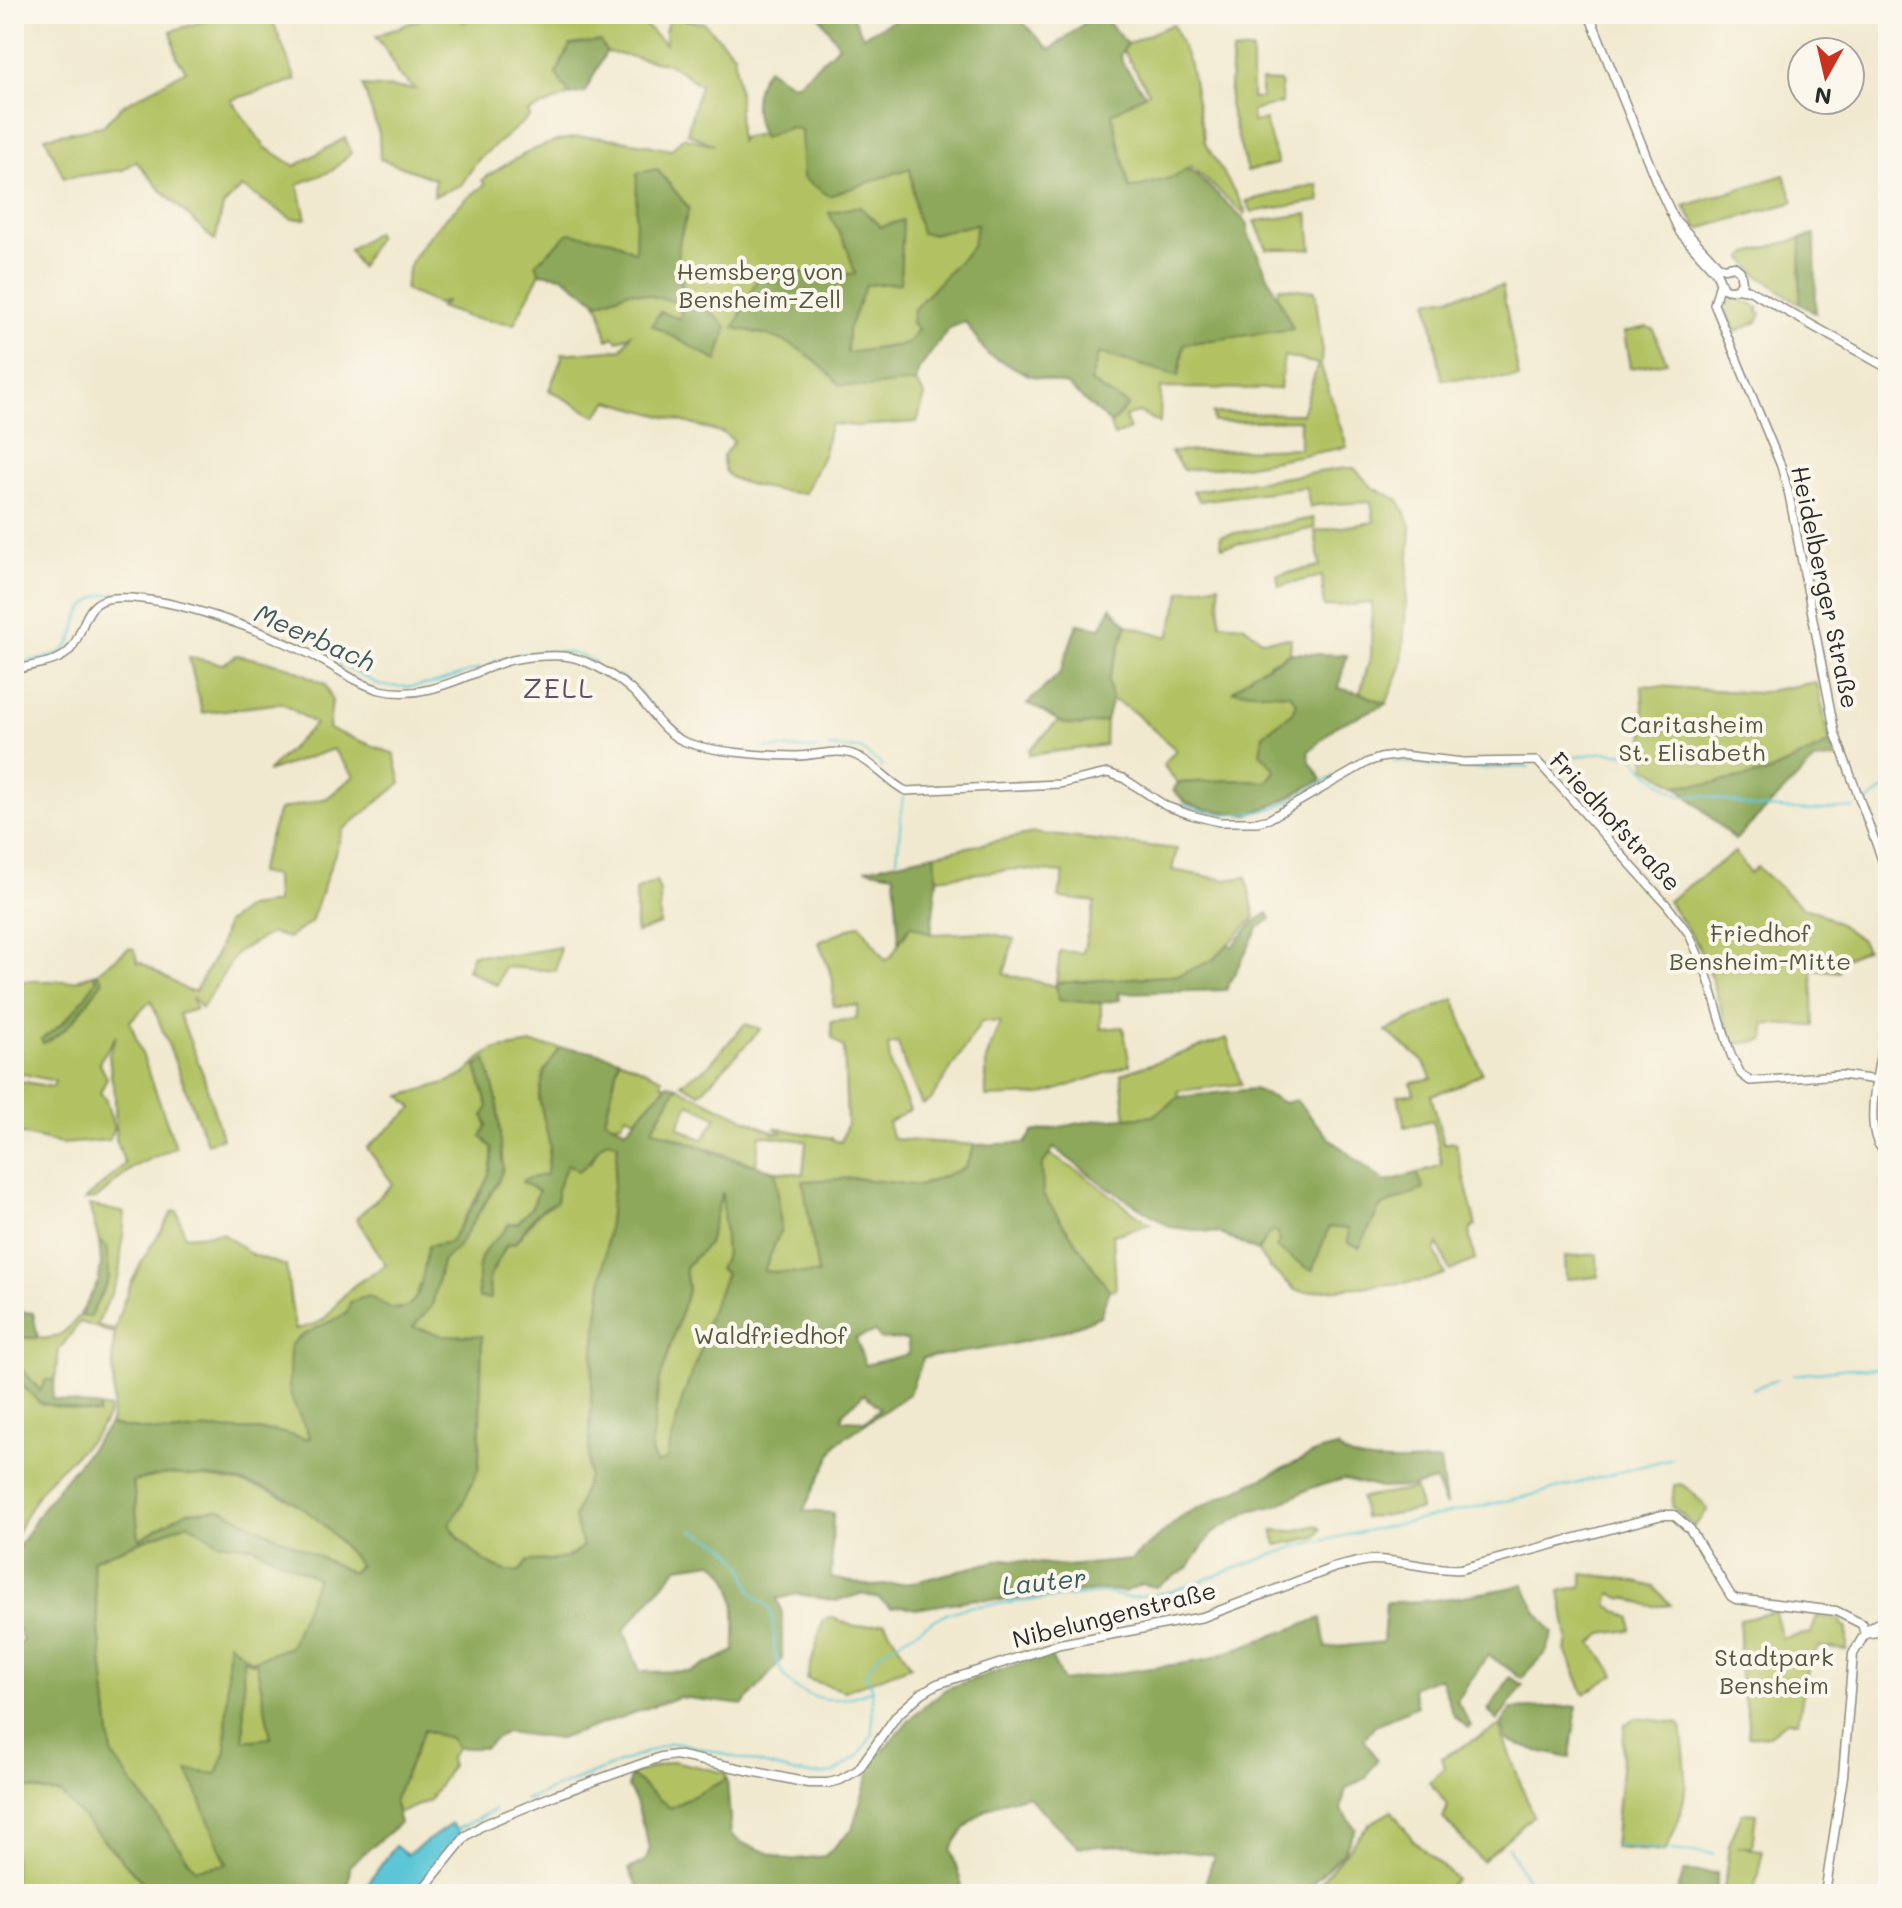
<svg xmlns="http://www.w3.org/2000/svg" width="1902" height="1908" viewBox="0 0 1902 1908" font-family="Mali,sans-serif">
  <rect width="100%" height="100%" fill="#fbf7ec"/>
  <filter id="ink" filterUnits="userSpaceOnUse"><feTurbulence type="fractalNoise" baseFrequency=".0125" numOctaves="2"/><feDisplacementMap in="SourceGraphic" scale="16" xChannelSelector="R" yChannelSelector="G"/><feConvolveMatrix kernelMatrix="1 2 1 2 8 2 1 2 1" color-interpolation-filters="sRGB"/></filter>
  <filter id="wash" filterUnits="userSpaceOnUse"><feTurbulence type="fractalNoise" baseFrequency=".006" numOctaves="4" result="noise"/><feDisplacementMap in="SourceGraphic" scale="32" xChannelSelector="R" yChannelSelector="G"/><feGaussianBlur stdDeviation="1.8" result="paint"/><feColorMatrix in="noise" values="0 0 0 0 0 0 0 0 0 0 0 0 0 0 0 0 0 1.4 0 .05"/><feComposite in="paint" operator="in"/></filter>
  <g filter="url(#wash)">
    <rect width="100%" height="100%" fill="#f1e9cf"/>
    <g fill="#b2c264" stroke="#6e7648" stroke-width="2" fill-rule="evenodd">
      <path d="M228 14H270L296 80 231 100 265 147 295 166 345 138 351 153 332 171 298 184 306 219H292L242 187 223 206 215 241 160 189 136 161 123 170 64 178 45 137 103 126 122 106 186 70 177 58 171 31Z"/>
      <path d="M434 14H460L463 22 484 14H633L666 45 665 32 669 17 704 23 734 54 739 92V143L741 138 817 123 897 149 920 177 932 234 978 224 972 247 918 329 913 383 916 382 925 396 917 422 857 426 830 424 824 453 805 493C791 494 738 485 728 475 723 470 723 462 723 456L734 441 723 433 609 401 596 416 549 390 562 358 561 354 622 349 631 334 618 341 614 337 607 340 601 311 585 282 539 270 540 273 514 324 471 318 439 307 447 301 437 304 405 290C406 283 407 272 410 265 423 237 459 202 485 185L482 180C559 128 583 130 671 150L683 137 714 145 687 133 700 85 670 64 606 52 599 41 556 74 570 95 528 112 530 116 478 160 461 185 434 196 435 179 380 159 379 134 363 86 415 89 397 73 392 60 376 36Z"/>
      <path d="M1173 24 1190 65 1205 143 1246 211 1245 215 1191 166 1174 177 1130 190 1111 114 1149 92 1123 50 1127 44Z"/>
      <path d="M1252 50V98H1261V81L1280 82 1282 103 1252 111V122L1265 120 1278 164 1247 171 1229 105 1232 52Z"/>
      <path d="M1784 175 1794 202 1698 229 1684 206Z"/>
      <path d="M1318 184 1320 201 1252 212 1246 201Z"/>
      <path d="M1308 214 1312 249H1267L1255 221Z"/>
      <path d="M375 233 378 236 360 267 349 250Z"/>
      <path d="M1801 238 1800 304 1758 275 1743 258 1749 253Z"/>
      <path d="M1502 286 1519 378 1442 379 1428 301Z"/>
      <path d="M1279 287 1315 291 1322 346 1321 366 1347 447 1244 466 1183 470 1171 452 1300 448V420L1214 422 1213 413 1302 414 1318 364 1284 356 1280 389 1161 388 1160 423 1139 412 1125 417 1130 430 1114 436 1110 425 1128 405 1090 382 1099 353 1293 329 1277 295Z"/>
      <path d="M1736 298 1759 308 1757 312 1761 314 1757 322 1736 332 1726 310V304Z"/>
      <path d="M1647 327 1653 329 1667 362 1630 368 1624 332Z"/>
      <path d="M1346 468H1354L1373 488 1399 500 1411 526 1402 664 1386 704 1360 693 1371 655 1372 603 1324 607 1322 576 1279 586 1277 575 1320 566 1315 531 1374 522 1371 502 1316 505 1310 508 1306 487 1200 501 1193 491Z"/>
      <path d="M1313 518 1315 528 1222 547 1220 536Z"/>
      <path d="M1219 584 1220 623 1243 625 1262 640 1291 638 1290 653 1272 661 1234 690 1290 694 1297 704 1293 712 1263 735 1276 769 1267 782 1230 780 1178 783 1163 765 1176 750 1135 713 1112 699 1108 680 1127 625 1169 637 1181 591Z"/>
      <path d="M237 655 287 666 325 684 332 700 329 729 394 754 401 783 343 830 311 922 288 938 271 933 238 951 202 1008 192 997 196 1009 179 1014 203 1074 222 1138 207 1143 151 1001 130 1021 176 1147 133 1167 96 1199 85 1200 125 1164 116 1139 115 1094 111 1075 109 1054 116 1036 99 1062 107 1078 100 1093 105 1098 114 1128 109 1140 61 1144 14 1132V1080L53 1087 55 1081 14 1072V981H75L93 974 98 979C82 1003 66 1024 41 1039L43 1043 51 1040 103 981 97 973 129 948 134 949 138 963 140 962 188 991H195L218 951 226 923 248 907 276 903 275 876 258 873 279 810 327 798 354 776 333 749 267 772 315 724 282 703 202 713 189 657 223 664Z"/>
      <path d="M1817 682 1830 743 1767 773 1709 784 1676 785 1646 767 1642 685 1756 693Z"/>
      <path d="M1058 721 1080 726 1106 721 1105 745 1029 755 1030 749Z"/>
      <path d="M1033 833 1177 849 1172 870 1226 880 1246 877 1255 917 1213 960 1179 975 1056 983 1060 951 1083 953 1095 902 1059 898 1064 873 1016 869 937 878 935 854Z"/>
      <path d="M1735 852 1750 873 1757 867 1803 908 1818 912 1839 924 1860 939 1866 949 1841 961 1839 972 1812 969 1814 1026 1765 1024V1040L1732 1045 1712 979 1697 944 1668 901Z"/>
      <path d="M656 881 660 892V924L636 933V890Z"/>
      <path d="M860 924 885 960 891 956 911 925 931 934 985 932 1014 939 1004 974 1056 986 1059 1000 1101 1003V1029L1123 1027 1130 1065 1042 1095 986 1097V1060L1000 1022 982 1021 931 1100 922 1105 904 1063 898 1043 888 1045 891 1068 910 1110 888 1123 893 1139 975 1145 965 1168 919 1186 855 1178 818 1274 691 1421 781 1229 776 1171 803 1174 806 1141 760 1135 756 1165 652 1129 677 1087 775 1133H782L774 1128 832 1138 833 1140 841 1142 847 1124 844 1048 832 1038 831 1022 856 1019 858 1006H833V980L819 942ZM689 1104 717 1117 703 1140 678 1127Z"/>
      <path d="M560 947 556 971 504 967 497 985 467 970 473 954 513 955Z"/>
      <path d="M1454 999 1482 1073 1456 1087 1431 1095 1444 1144 1455 1142 1476 1226 1471 1228 1470 1238 1475 1260 1450 1271 1438 1244 1435 1252 1445 1274 1423 1281 1305 1292 1296 1290 1269 1267C1267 1260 1260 1258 1258 1251L1271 1230 1277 1232 1279 1242 1329 1227 1348 1229 1380 1207 1423 1189 1417 1173 1442 1165 1433 1120 1405 1127 1398 1095 1414 1094 1411 1083 1432 1078 1423 1061 1386 1031Z"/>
      <path d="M745 1024 761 1029 700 1093 681 1083 707 1067Z"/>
      <path d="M1227 1038 1241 1084 1178 1091 1179 1097 1153 1116 1126 1119 1121 1074Z"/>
      <path d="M532 1044 560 1048 539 1098 550 1146 547 1175 523 1182 539 1191 532 1207 518 1223 509 1224 500 1238 487 1248 489 1278 507 1245 515 1243 557 1190 567 1163 590 1164 600 1145 608 1140 618 1144 593 1360 588 1477 574 1518 583 1546C570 1562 547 1560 528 1561L520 1571C495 1576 461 1544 449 1523L462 1505 475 1336 441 1335 412 1327 432 1306 442 1261 456 1249 498 1182 488 1107 484 1115 492 1148 493 1165 486 1182 450 1242 420 1285 415 1301 406 1308H391L368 1296C354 1307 340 1318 324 1327 311 1333 298 1334 290 1346 291 1359 289 1371 289 1384 290 1402 303 1422 311 1437L307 1439 274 1431 206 1429 170 1433 109 1425C119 1393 109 1362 115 1331 121 1304 135 1273 149 1249 157 1237 166 1225 172 1212L177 1211 185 1236 222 1233 251 1254 286 1266 295 1329C333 1323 326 1312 349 1290 359 1280 374 1273 386 1265L356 1218 393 1184 367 1148 413 1108 401 1096 448 1082 464 1075 481 1058 494 1050Z"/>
      <path d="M619 1059 662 1078 661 1083 666 1086 636 1119 626 1115 622 1123 614 1124 605 1120Z"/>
      <path d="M1047 1153 1081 1173 1150 1224 1113 1235 1116 1289 1107 1290 1009 1210Z"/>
      <path d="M722 1189 726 1254 720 1269 726 1273 707 1321 704 1341 683 1397 666 1461 656 1464 651 1452 659 1382 688 1290 685 1267 708 1244Z"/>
      <path d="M89 1205 125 1213 119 1276 97 1325 113 1330 112 1333 80 1322 59 1350 55 1380H46L40 1391 14 1359V1337C50 1338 56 1345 80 1315L90 1317 109 1278 107 1248 99 1241Z"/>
      <path d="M1597 1254 1598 1277 1566 1279 1565 1257Z"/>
      <path d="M14 1377 40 1403 97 1414 99 1407 110 1409C99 1442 66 1458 45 1485 32 1501 23 1521 14 1539Z"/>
      <path d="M167 1474C218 1477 278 1483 318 1519 333 1533 346 1550 359 1565L352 1573 220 1509 186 1512 139 1539 133 1481Z"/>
      <path d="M1680 1484 1688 1488 1708 1509 1694 1527 1672 1506 1674 1485Z"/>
      <path d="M1416 1489 1420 1510 1364 1518 1361 1498Z"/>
      <path d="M188 1523 218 1542 252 1546 317 1578 290 1647 251 1661 228 1643 226 1751 217 1774 189 1771 227 1865 195 1869 112 1755 92 1560Z"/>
      <path d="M1317 1525 1321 1529 1316 1537 1277 1545 1273 1530 1292 1531Z"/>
      <path d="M1582 1574 1620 1578 1654 1587 1671 1605C1652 1608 1642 1605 1626 1597L1624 1599 1611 1594 1608 1605 1631 1618V1630L1603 1634 1592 1643 1615 1675 1584 1694 1566 1651 1568 1640 1560 1591 1582 1586Z"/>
      <path d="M1775 1612 1782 1638 1811 1633 1817 1616 1842 1620 1841 1623 1847 1629V1650L1818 1647 1809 1664 1798 1721H1787L1769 1735 1748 1737 1749 1726 1740 1677V1619Z"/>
      <path d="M830 1617 855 1627 885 1623 911 1666 845 1691 807 1679 823 1621Z"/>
      <path d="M243 1658 251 1663 256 1660 271 1738 244 1741Z"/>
      <path d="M1636 1718 1678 1723 1681 1726C1688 1781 1690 1802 1665 1852L1614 1848 1625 1724Z"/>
      <path d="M1499 1726 1533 1816 1482 1861 1443 1818 1448 1806 1429 1782 1445 1768 1442 1758Z"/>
      <path d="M424 1730 450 1738 457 1748 450 1757 451 1766 430 1800 398 1814 394 1801Z"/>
      <path d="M673 1761 726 1773V1780L670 1808 630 1775Z"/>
      <path d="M14 1786 61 1794 149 1889 143 1894H14Z"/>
      <path d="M1392 1811 1413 1840 1456 1879 1441 1894H1311L1369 1824Z"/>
      <path d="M1742 1813 1756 1814 1752 1847H1737L1763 1850 1754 1892 1724 1889 1729 1845Z"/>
    </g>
    <g fill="#8da85a" stroke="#5c6a42" stroke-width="2" fill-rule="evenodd">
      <path d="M818 14H851L863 36 906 14H1015L1050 50 1096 14H1101L1127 44 1120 55 1123 64 1145 94 1112 114 1130 189 1174 177 1187 169 1195 173 1248 224V234L1293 329 1184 344 1179 376 1099 353 1090 382 1128 405 1111 424 1067 385 1029 375 988 355 965 322 949 328 918 371 916 382 866 387 840 385C804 347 786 337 734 328L761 271 855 274 848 250 829 213 859 206 881 227 903 220 900 283 866 285 848 330 847 353 907 344 918 329 912 323 914 309 972 247 977 224 931 234 921 233 916 214 910 168 829 196 803 178 801 130 789 127 763 138C751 115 752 89 767 68L790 83H798L839 45Z"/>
      <path d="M600 41 606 52 585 92 570 95 556 74 570 45Z"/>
      <path d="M657 169 689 208C683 232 670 254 684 275L681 285 727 327 717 361 652 325 660 312 681 319 680 303 630 291 599 303 562 276 540 273 536 264 569 233 613 240 635 252 637 173Z"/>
      <path d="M1815 235 1816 313 1800 304 1801 238Z"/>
      <path d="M1111 607 1127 625 1108 680 1112 699 1106 721C1088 725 1072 729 1055 719 1045 713 1039 707 1027 704L1060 673 1077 624 1101 628Z"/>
      <path d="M1291 653 1347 655 1338 688 1360 693 1386 704 1336 726 1308 752 1310 762 1322 780 1278 803 1247 815 1205 809 1186 803 1173 790 1178 783 1230 780 1267 782 1276 770 1260 753 1263 735 1293 712 1297 703 1290 694 1233 691 1253 673Z"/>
      <path d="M1830 743 1836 758 1814 761 1735 840 1676 785 1709 784 1767 773Z"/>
      <path d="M935 854 937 879 931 934 911 925 899 942 894 874 865 869Z"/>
      <path d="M1268 913 1271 919 1258 928 1226 990 1119 993 1120 1000 1101 1003 1058 1000 1056 983 1179 975 1213 960 1228 944 1232 947 1254 922Z"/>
      <path d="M97 973 103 981C86 1004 70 1032 43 1043L41 1039C66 1024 82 1003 97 979L93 974Z"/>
      <path d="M560 1048 592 1051 619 1059 605 1120 626 1130 668 1084 677 1087 652 1129 731 1159 776 1171 781 1229 764 1271 818 1274 803 1181 855 1178 919 1186 965 1168 975 1145 1025 1143 1033 1132 1097 1120 1153 1116 1179 1097 1254 1089 1284 1103 1296 1100 1329 1138 1385 1182 1417 1173 1424 1189 1380 1207 1360 1247 1348 1243V1229L1329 1227 1312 1271 1276 1248 1279 1242 1277 1232 1271 1231 1257 1251 1219 1233 1171 1227 1105 1186 1054 1148 1042 1165 1043 1195 1109 1290 1100 1316C1044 1343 984 1349 923 1358L909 1394 837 1443 803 1511 833 1513 831 1578 872 1586 911 1583 1004 1559 1066 1566 1131 1560 1185 1514 1320 1451 1338 1447C1352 1469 1416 1460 1440 1461L1446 1506 1435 1481 1413 1487 1380 1488 1344 1479 1311 1488 1275 1506 1252 1510 1212 1533 1188 1568 1156 1587 1141 1584 1125 1592 1105 1590 1002 1600 975 1599 916 1609 902 1606 891 1608 878 1598 861 1594 837 1601 797 1594 777 1599 782 1613V1660L743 1705 679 1697 559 1739 505 1732 484 1748H457L450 1738 424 1730 394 1801 400 1823 350 1865 348 1894H165L149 1889 61 1794 14 1786V1649L23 1640 14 1620V1554L46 1503 109 1425 170 1433 206 1429 274 1431 307 1439 310 1438C303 1421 290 1403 289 1384 289 1371 290 1359 290 1346 298 1334 332 1322 347 1313L350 1302 368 1296C375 1299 383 1306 391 1308 423 1316 423 1267 428 1246L450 1242C467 1213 495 1182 492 1148L481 1136 487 1125 484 1115 488 1107 476 1067 486 1059 497 1101 503 1168 498 1182 456 1249 442 1261 432 1306 413 1327 441 1335 482 1336 479 1468 462 1505 449 1524C461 1544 495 1577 520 1571L528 1561C547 1560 571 1563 583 1546L574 1518 588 1477 593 1360 618 1144 608 1140C594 1148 593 1162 579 1171L567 1164 557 1190V1201L536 1214 515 1243 506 1245 489 1278 490 1299 479 1298C478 1282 475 1261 487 1248 495 1238 501 1237 509 1224L518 1223 532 1207 539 1191 522 1182 523 1180 547 1174 550 1146 539 1098 544 1072ZM722 1192 726 1254 719 1269 726 1273 707 1321 704 1341 683 1397 666 1460 656 1464 651 1452 659 1382 688 1290 685 1267 708 1244ZM875 1332 880 1339 907 1340 909 1354 865 1365 856 1338ZM864 1394 880 1408 866 1421 842 1420 843 1413ZM167 1474C201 1476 239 1478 270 1490 307 1504 336 1536 359 1565L352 1573 221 1509 186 1512 139 1539 133 1481ZM188 1523 218 1542 252 1546 317 1578 290 1647 251 1661 228 1642 226 1751 217 1774 188 1771 227 1864 195 1869 112 1755 92 1560ZM713 1562C742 1580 734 1620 735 1651L692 1671 640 1672 624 1630 678 1567ZM243 1659 251 1663 256 1661 271 1738 244 1741Z"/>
      <path d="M99 1241 107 1248 109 1278 90 1317 80 1315 98 1282 101 1265Z"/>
      <path d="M14 1311 33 1313 38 1338 14 1337Z"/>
      <path d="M14 1359 40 1391 46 1380H55L52 1399 99 1407 98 1414 40 1403 14 1377Z"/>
      <path d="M1524 1585 1536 1611 1553 1633 1546 1653 1522 1678 1488 1655 1457 1701 1471 1726 1468 1728 1454 1716 1440 1677 1412 1688 1417 1706 1374 1726 1364 1739 1377 1760 1366 1778 1346 1789 1341 1809 1356 1829 1343 1853 1302 1894H1202L1214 1855 1131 1845 1078 1847 1028 1796C992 1801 969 1817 951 1849L962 1885 945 1894H628L638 1889 629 1869 645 1861 650 1849 636 1802 628 1787 630 1775 670 1808 727 1779 731 1834 740 1842 787 1860 825 1856 852 1829 873 1761 916 1713 946 1689 1049 1653 1063 1681 1206 1660 1321 1618 1326 1648 1383 1642 1386 1602C1433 1603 1478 1594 1524 1585Z"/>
      <path d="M1510 1677 1523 1685 1497 1721 1488 1710Z"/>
      <path d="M1577 1706 1570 1758 1533 1750 1507 1740 1501 1725 1511 1709Z"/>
      <path d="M1684 1871 1717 1873V1894H1677Z"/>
    </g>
    <path fill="#5cc6d7" stroke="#447881" stroke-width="2" d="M451 1824 461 1835 413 1894H360L395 1846 407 1855Z"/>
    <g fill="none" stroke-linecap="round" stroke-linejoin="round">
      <g stroke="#5cc6d7" stroke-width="2">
        <path d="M175 601 188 604"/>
        <path d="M303 647 330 658 381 686 411 687 436 683 480 668"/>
        <path d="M493 662C527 650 562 645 595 662"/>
        <path d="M14 666C30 659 56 660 68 646 73 640 75 630 77 622 87 594 106 591 133 595"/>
        <path d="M618 675C649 693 662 733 699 741"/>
        <path d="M828 747 860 749 881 764V768"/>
        <path d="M765 748 818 749"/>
        <path d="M1394 761 1466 769 1529 767"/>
        <path d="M1550 762 1604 752 1629 754 1637 759 1646 771 1680 796H1706L1753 807 1811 811 1855 808"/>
        <path d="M922 787 940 786"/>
        <path d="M1866 803 1888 786"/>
        <path d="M1174 805C1186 804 1205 813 1221 814 1280 817 1297 795 1346 770"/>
        <path d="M897 859 903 797"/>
        <path d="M1794 1375 1849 1368 1888 1369"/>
        <path d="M1752 1389 1778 1379"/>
        <path d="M692 1530C714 1540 733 1546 744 1569 747 1576 748 1586 752 1592 756 1599 766 1602 770 1609 776 1623 772 1644 776 1658 789 1702 835 1707 871 1690"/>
        <path d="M525 1800 670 1743 685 1744 793 1772 813 1775 834 1773 858 1756 873 1734 872 1689 865 1673 881 1652 943 1615 967 1607 1105 1593 1130 1598 1173 1591 1297 1546 1537 1494 1672 1458"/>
        <path d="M456 1830 494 1810"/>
        <path d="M1615 1845 1664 1850"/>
        <path d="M1508 1847 1535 1894"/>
        <path d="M1671 1850 1715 1854"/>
      </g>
    </g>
  </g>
  <g filter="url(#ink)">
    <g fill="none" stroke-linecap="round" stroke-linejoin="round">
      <defs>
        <g id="secondary">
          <path d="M1720 283 1714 304 1781 466 1789 495 1835 733 1888 876"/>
          <path d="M14 671C31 663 57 665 70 650 86 631 82 600 114 598 170 594 265 632 316 657 336 668 358 684 380 690 427 701 466 674 508 661 524 657 547 655 563 656 583 657 612 674 628 687 649 704 657 729 683 741 709 752 768 756 797 756 816 756 839 747 857 756 875 764 888 782 906 791L1059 784 1108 773 1123 778 1166 806 1191 815 1219 822H1257L1269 819 1368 762 1380 758 1402 755 1463 762 1537 761 1667 905 1689 934 1707 975 1731 1055 1741 1074 1750 1081 1841 1075 1877 1080"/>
          <path d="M1888 1018C1883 1046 1861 1126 1881 1148L1888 1149"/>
        </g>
        <g id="primary">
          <path d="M1589 14 1657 183 1680 232 1716 272 1723 288C1731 292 1738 290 1742 282L1740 271 1734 266 1724 268 1718 266 1674 219"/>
          <path d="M1738 288 1749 290 1888 368"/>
          <path d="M1865 1634 1888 1630"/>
          <path d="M419 1894 466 1836 483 1825 555 1795 661 1757 676 1755 808 1783H828L840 1780 858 1770 897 1715 922 1693 937 1684 1060 1644 1203 1617 1333 1568C1346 1565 1359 1561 1371 1560 1402 1559 1431 1571 1461 1569L1662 1515H1674L1690 1529 1731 1596 1736 1599 1836 1611 1862 1624 1865 1634"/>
          <path d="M1825 1894 1843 1776 1853 1654 1867 1630 1876 1624 1888 1621"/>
        </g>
      </defs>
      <use href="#secondary" stroke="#8e8a7d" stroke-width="10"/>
      <use href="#primary" stroke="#8e8a7d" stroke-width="11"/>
      <use href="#secondary" stroke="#fff" stroke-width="7"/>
      <use href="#primary" stroke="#fff" stroke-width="8"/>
    </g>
  </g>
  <g text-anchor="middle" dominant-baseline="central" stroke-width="8" stroke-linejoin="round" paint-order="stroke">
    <g font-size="24" fill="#54583c" stroke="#fbf7ec">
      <text x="760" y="270">Hemsberg von<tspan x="760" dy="28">Bensheim-Zell</tspan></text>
      <text x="1692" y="723">Caritasheim<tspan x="1692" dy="28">St. Elisabeth</tspan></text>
      <text x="1760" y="932">Friedhof<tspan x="1760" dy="28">Bensheim-Mitte</tspan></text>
      <text x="770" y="1334">Waldfriedhof</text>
      <text x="1774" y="1656">Stadtpark<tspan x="1774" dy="28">Bensheim</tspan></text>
    </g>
    <g font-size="24" fill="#2b2b2b" stroke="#fbf7ec">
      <text transform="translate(1826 587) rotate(78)">Heidelberger Straße</text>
      <text transform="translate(1616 821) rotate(47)">Friedhofstraße</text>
      <text transform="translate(1114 1614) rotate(-14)">Nibelungenstraße</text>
    </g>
    <g font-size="26" font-style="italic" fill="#3a5a5f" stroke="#fbf7ec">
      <text transform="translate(315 637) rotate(24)">Meerbach</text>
      <text transform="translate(1044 1581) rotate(-6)">Lauter</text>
    </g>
    <g font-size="28" letter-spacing="2" fill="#5e5066" stroke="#fbf7ec">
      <text x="559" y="687">ZELL</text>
    </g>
  </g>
  <rect width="1902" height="1908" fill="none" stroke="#fbf7ec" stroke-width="48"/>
  <g transform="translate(1826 76) rotate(188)"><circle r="38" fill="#fbf7ec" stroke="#a8a59f" stroke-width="2"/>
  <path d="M0-6L14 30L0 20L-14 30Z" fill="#c8321e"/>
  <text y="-12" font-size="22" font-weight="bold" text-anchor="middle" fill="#2b2b2b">N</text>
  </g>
</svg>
